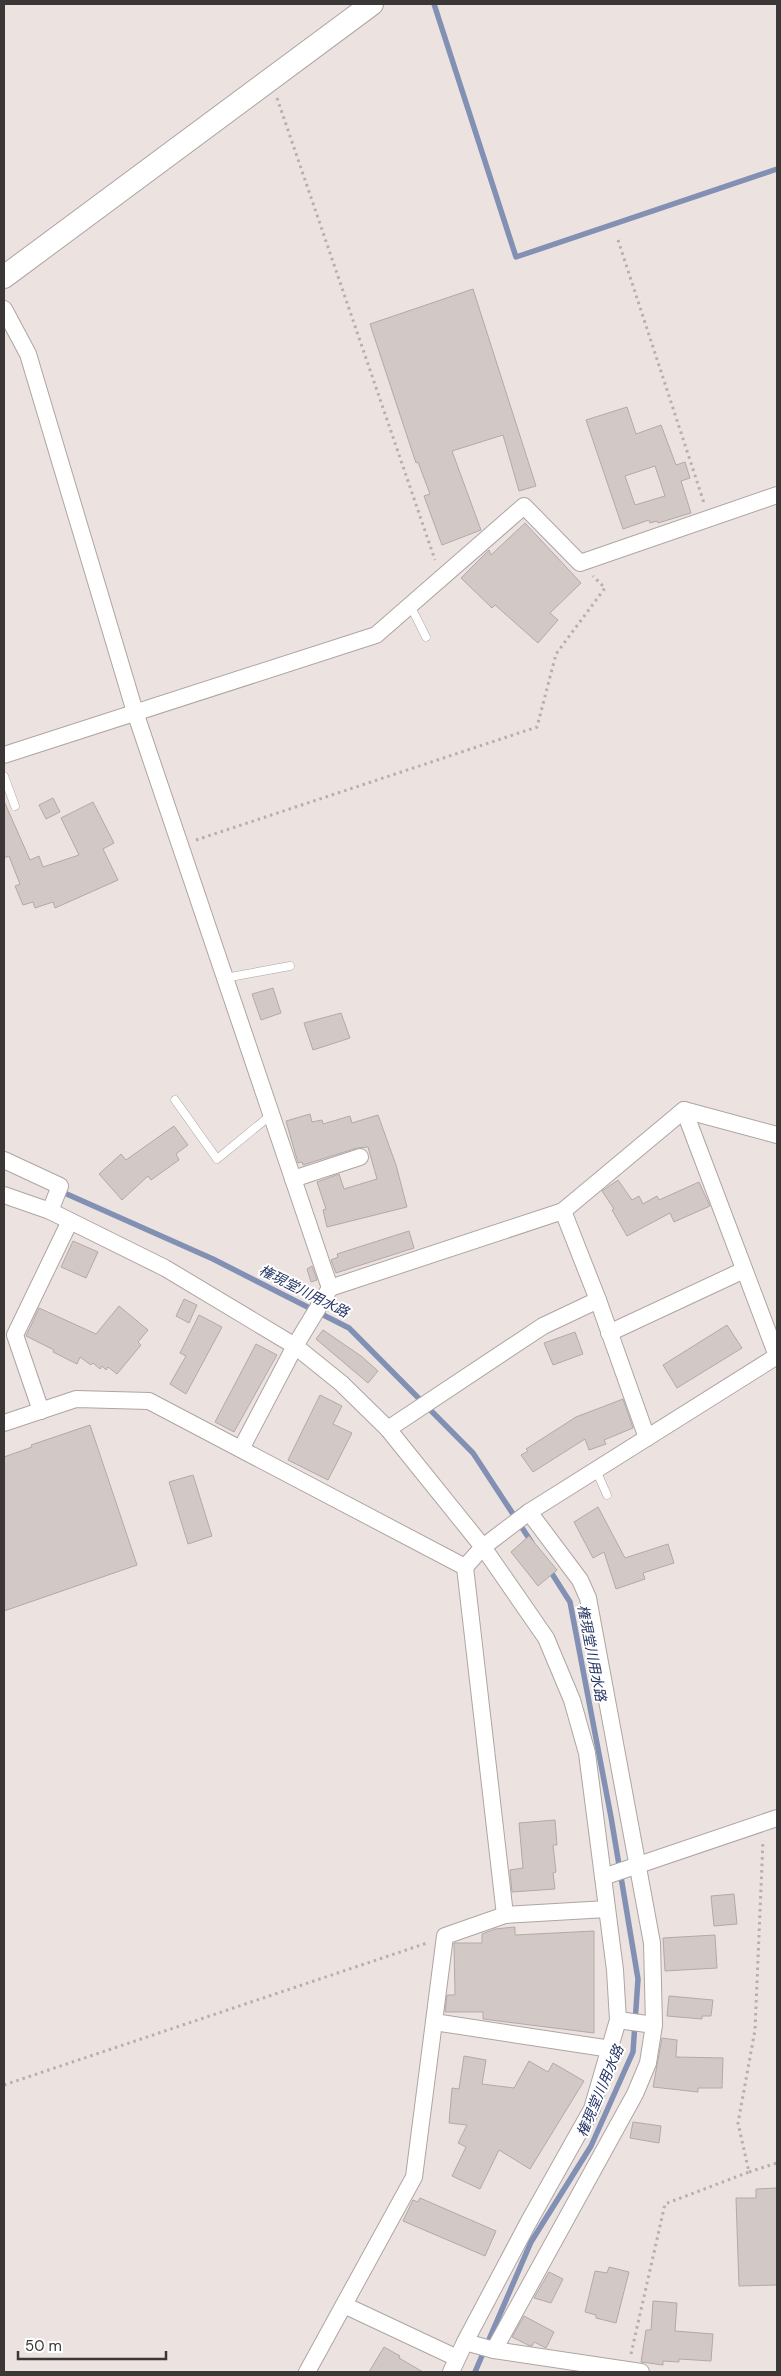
<svg xmlns="http://www.w3.org/2000/svg" width="781" height="2376" viewBox="0 0 781 2376" font-family="'DM Sans','Noto Sans JP',sans-serif">
  <rect width="100%" height="100%" fill="#ece3e0"/>
  <g fill="none" stroke-linecap="round" stroke-linejoin="round">
    <g stroke="#8290b4" stroke-width="5.5">
      <path d="M434 4 516 257 777 169"/>
      <path d="M60 1191 213 1259 349 1328 473 1453 532 1543"/>
      <path d="M475 2372 531 2242 591 2146 633 2052 638 1979 611 1817 570 1602 549 1569"/>
    </g>
  </g>
  <g fill="#d2c9c7" stroke="#b3aaa7" fill-rule="evenodd">
    <path d="M473 289 536 486 519 491 503 435 452 451 481 530 442 545 424 496 430 494 418 462 416 463 370 324Z"/>
    <path d="M627 407 636 434 661 425 676 465 685 462 690 478 681 481 691 513 658 523 657 521 650 523 649 520 623 529 586 420ZM655 466 665 496 635 505 625 476Z"/>
    <path d="M525 523 581 583 550 613 558 620 538 643 495 605 492 608 461 578 489 550 491 555Z"/>
    <path d="M53 798 60 812 46 819 39 805Z"/>
    <path d="M4 801 30 860 39 856 43 867 79 855 61 818 93 802 114 843 103 849 118 880 55 908 53 902 35 908 33 902 23 905 15 886 20 884 9 856 4 858Z"/>
    <path d="M273 988 281 1013 261 1020 252 994Z"/>
    <path d="M341 1013 350 1038 313 1050 304 1023Z"/>
    <path d="M310 1114 312 1122 322 1120 323 1124 350 1116 352 1123 378 1115 396 1165 407 1207 327 1227 323 1210 326 1209 317 1182 339 1174 344 1189 377 1179 368 1147 357 1148 303 1165 302 1162 298 1163 286 1121Z"/>
    <path d="M174 1126 188 1145 176 1154 179 1160 151 1180 148 1176 122 1200 99 1174 121 1154 126 1160Z"/>
    <path d="M618 1180 632 1200 639 1196 643 1204 657 1196 659 1200 699 1182 710 1206 674 1222 670 1213 627 1236 612 1210 614 1209 602 1191Z"/>
    <path d="M409 1231 414 1248 336 1273 331 1260 338 1257 337 1254Z"/>
    <path d="M73 1241 98 1252 86 1278 61 1267Z"/>
    <path d="M312 1266 317 1280 311 1282 307 1269Z"/>
    <path d="M184 1299 197 1305 189 1323 176 1316Z"/>
    <path d="M119 1306 148 1330 138 1342 141 1345 117 1374 108 1367 106 1370 102 1366 100 1369 93 1363 91 1365 80 1357 77 1364 53 1352 54 1350 26 1336 39 1308 96 1334Z"/>
    <path d="M199 1315 222 1327 186 1394 170 1384 186 1356 180 1353Z"/>
    <path d="M727 1325 742 1348 677 1388 663 1365Z"/>
    <path d="M323 1330 361 1356 378 1371 368 1383 316 1339Z"/>
    <path d="M575 1332 583 1354 553 1365 544 1343Z"/>
    <path d="M256 1344 277 1355 234 1432 215 1422Z"/>
    <path d="M320 1395 342 1406 333 1424 352 1433 328 1480 288 1460Z"/>
    <path d="M623 1399 633 1428 604 1440 606 1444 589 1450 585 1439 533 1472 521 1455 528 1451 526 1449 576 1417Z"/>
    <path d="M90 1425 137 1565 4 1611V1457L32 1447 31 1445Z"/>
    <path d="M193 1475 212 1536 188 1544 169 1482Z"/>
    <path d="M598 1507 625 1558 668 1544 674 1563 643 1573 645 1579 616 1589 604 1552 593 1558 574 1522Z"/>
    <path d="M529 1536 557 1570 538 1586 511 1552Z"/>
    <path d="M555 1820 557 1845H553L556 1872 553 1873 555 1889 512 1892 510 1870 523 1868 519 1823Z"/>
    <path d="M734 1894 737 1924 714 1926 711 1896Z"/>
    <path d="M515 1927V1935L594 1931V2033L483 2019V2012H445L447 1995H455L454 1943H482V1934L495 1929Z"/>
    <path d="M715 1935 717 1968 665 1971 663 1938Z"/>
    <path d="M669 1996 713 2000 711 2016H702V2019L667 2016Z"/>
    <path d="M662 2038 677 2040 676 2057 723 2058 722 2088H698V2092L653 2087Z"/>
    <path d="M464 2056 486 2060 482 2084 514 2088 529 2061 548 2072 553 2063 584 2081 530 2169 499 2150 480 2189 452 2176 466 2147 458 2143 467 2125 449 2123 452 2088 459 2089Z"/>
    <path d="M633 2122 661 2126 659 2143 630 2138Z"/>
    <path d="M777 2188V2285L739 2286 736 2198H756V2189Z"/>
    <path d="M420 2198 496 2231 485 2256 403 2221 413 2200 418 2202Z"/>
    <path d="M609 2267 629 2272 616 2323 596 2318V2315L585 2312 595 2271 607 2273Z"/>
    <path d="M549 2272 563 2279 551 2303 534 2298Z"/>
    <path d="M653 2301 677 2303 675 2331 713 2334 711 2361 679 2359V2362L663 2361V2365L641 2362 646 2330H651Z"/>
    <path d="M524 2316 554 2332 546 2348 534 2342 532 2346 528 2345 512 2337Z"/>
    <path d="M384 2347 400 2356 399 2358 423 2372H369Z"/>
  </g>
  <g fill="none" stroke-linecap="round" stroke-linejoin="round">
    <defs>
      <g id="lane">
        <path d="M410 605 426 637"/>
        <path d="M4 776 15 806"/>
        <path d="M225 978 290 966"/>
        <path d="M175 1100 217 1159 271 1115"/>
        <path d="M596 1470 607 1495"/>
      </g>
      <g id="street">
        <path d="M4 309 28 354 135 712 330 1288 295 1346 241 1449"/>
        <path d="M4 755 376 635 524 506 580 563 777 495"/>
        <path d="M4 1160 60 1186 50 1211"/>
        <path d="M293 1179 360 1157"/>
        <path d="M4 1195 50 1211 165 1268 295 1346 341 1383 388 1429 483 1547 546 1638 572 1700 587 1753 615 1970 618 2020 592 2109 528 2223 465 2342 451 2372"/>
        <path d="M330 1288 563 1211"/>
        <path d="M598 1300 647 1438"/>
        <path d="M609 1333 744 1270"/>
        <path d="M41 1411 15 1335 70 1221"/>
        <path d="M4 1423 76 1399 149 1401 465 1567 505 1915"/>
        <path d="M388 1429 543 1326 598 1300 563 1211 684 1110 777 1135"/>
        <path d="M465 1567 483 1547 529 1512 777 1356 684 1110"/>
        <path d="M603 1877 777 1818"/>
        <path d="M618 2020 654 2025"/>
        <path d="M434 2022 611 2049"/>
        <path d="M344 2305 457 2358"/>
        <path d="M465 2342 494 2350 641 2372"/>
        <path d="M494 2350 635 2094 648 2063 654 2025 652 1943 588 1598 580 1580 529 1512"/>
        <path d="M307 2372 414 2177 445 1936 505 1915 607 1909"/>
      </g>
      <path id="secondary" d="M4 277 372 4"/>
    </defs>
    <use href="#lane" stroke="#aea5a2" stroke-width="9"/>
    <use href="#street" stroke="#aea5a2" stroke-width="18"/>
    <use href="#secondary" stroke="#aea5a2" stroke-width="24"/>
    <g stroke="#b6afac" stroke-width="3" stroke-dasharray="2.5 4" stroke-linecap="butt">
      <path d="M277 98 435 560"/>
      <path d="M618 240 704 503"/>
      <path d="M196 840 537 727 556 654 605 588 593 576"/>
      <path d="M4 2085 427 1943"/>
      <path d="M749 2172 777 2163"/>
      <path d="M631 2354 665 2204 749 2172 738 2123 755 2030 763 1840"/>
    </g>
    <use href="#lane" stroke="#fff" stroke-width="8"/>
    <use href="#street" stroke="#fff" stroke-width="16"/>
    <use href="#secondary" stroke="#fff" stroke-width="22"/>
  </g>
  <g text-anchor="middle" dominant-baseline="central" stroke-width="4" stroke-linejoin="round" paint-order="stroke">
    <g font-size="14" font-style="italic" fill="#263565" stroke="#fff">
      <text transform="translate(304 1291) rotate(27)">権現堂川用水路</text>
      <text transform="translate(592 1653) rotate(79)">権現堂川用水路</text>
      <text transform="translate(600 2091) rotate(-67)">権現堂川用水路</text>
    </g>
  </g>
  <rect width="781" height="2376" fill="none" stroke="#3b3736" stroke-width="10"/>
  <path d="M18 2351v8h148v-8" fill="none" stroke="#3b3736" stroke-width="2.5"/>
  <text x="25" y="2351" font-size="15" fill="#3b3736" stroke="#ffffff" stroke-width="4" paint-order="stroke">50 m</text>
</svg>
